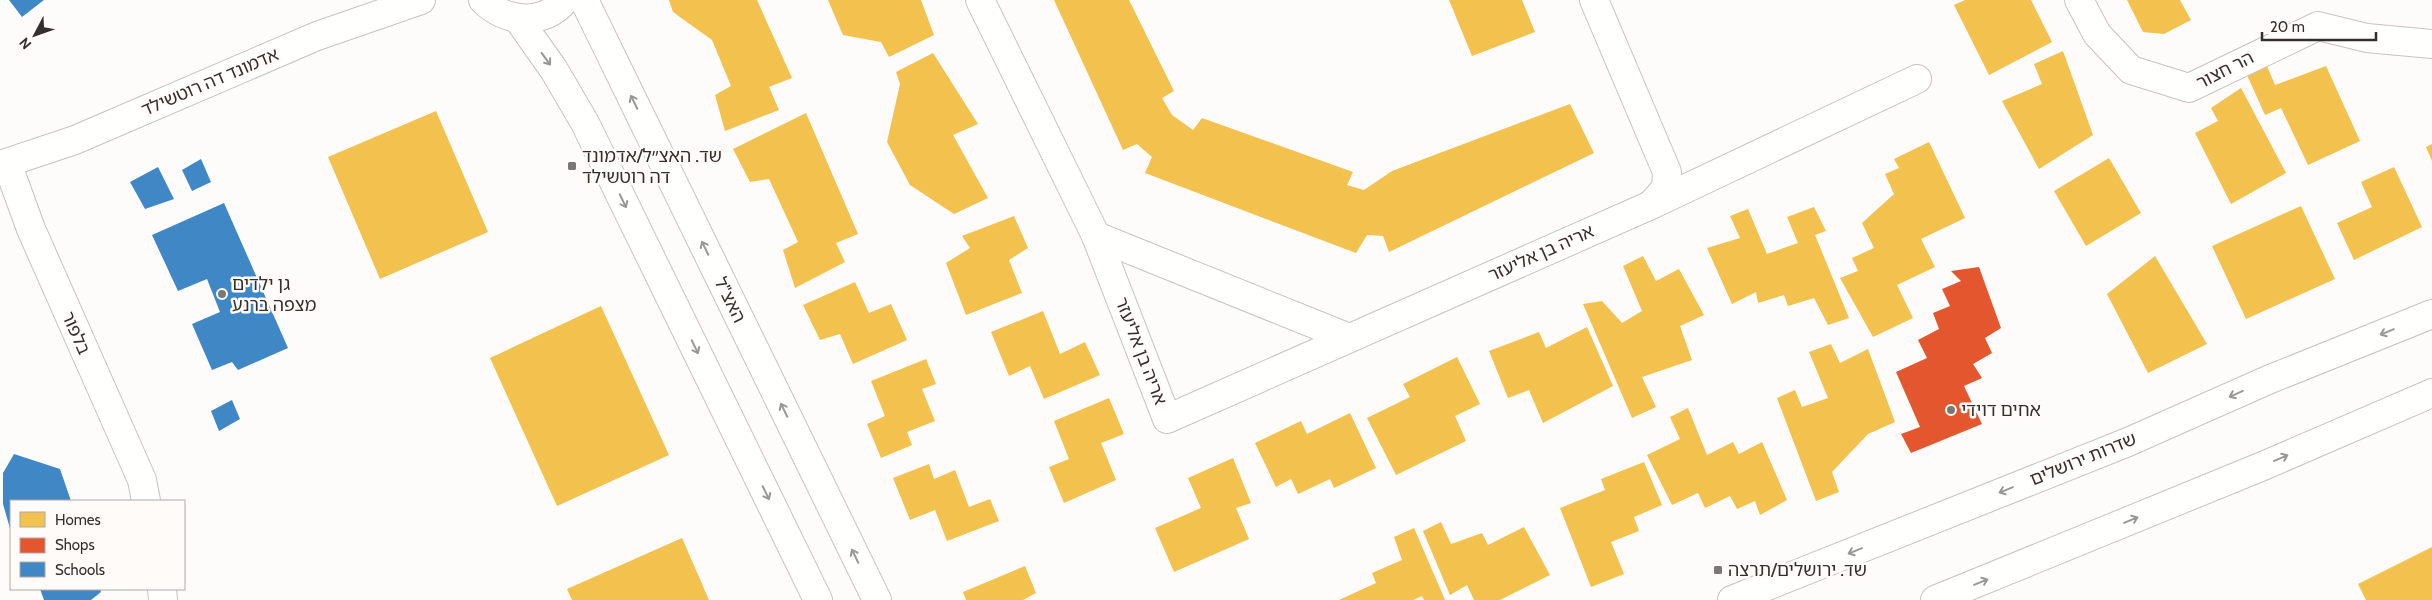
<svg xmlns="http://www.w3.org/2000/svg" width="2432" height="600" viewBox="0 0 2432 600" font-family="Cabin,'Noto Sans Hebrew',sans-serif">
  <rect width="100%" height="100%" fill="#fefcfa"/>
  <g fill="#f2c14e">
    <path d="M669 0H757L792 78 769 87 779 110 725 131 715 95 731 86 712 40 673 12Z"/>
    <path d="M828 0H921L934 35 889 57 881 42 843 35Z"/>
    <path d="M1054 0H1129L1174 91 1162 98 1172 115 1193 130 1202 118 1353 172 1347 185 1364 190 1392 171 1570 104 1594 153 1389 252 1383 236 1367 235 1356 253 1145 173 1152 157 1137 144 1123 150Z"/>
    <path d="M1449 0H1522L1535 32 1472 56Z"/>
    <path d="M1965 0H2031L2052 42 1989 75 1954 5Z"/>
    <path d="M2127 0H2180L2191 20 2164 34 2143 32Z"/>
    <path d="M2063 51 2093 135 2039 169 2002 101 2042 84 2034 64Z"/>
    <path d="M933 53 978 124 953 135 988 198 954 214 910 185 887 142 900 84 896 72Z"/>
    <path d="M2267 66 2275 85 2326 66 2360 141 2308 165 2281 108 2265 115 2247 75Z"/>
    <path d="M2241 88 2286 173 2231 204 2195 133 2218 121 2211 108Z"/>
    <path d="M436 111 488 232 380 279 328 157Z"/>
    <path d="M806 113 858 234 836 243 845 262 795 288 783 250 798 242 769 179 750 182 733 149Z"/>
    <path d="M1929 142 1965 218 1921 239 1935 267 1897 285 1913 318 1873 337 1840 278 1858 271 1852 258 1874 248 1862 223 1894 194 1885 174 1899 168 1894 159Z"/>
    <path d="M2432 144V161L2426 147Z"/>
    <path d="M2109 158 2141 213 2086 246 2054 191Z"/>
    <path d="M2394 167 2422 227 2354 260 2337 223 2372 207 2361 182Z"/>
    <path d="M2301 206 2335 279 2246 319 2212 246Z"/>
    <path d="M1814 207 1826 231 1815 235 1849 318 1828 325 1814 298 1788 306 1784 295 1758 303 1756 292 1732 304 1707 248 1740 238 1730 216 1748 209 1767 254 1798 243 1787 217Z"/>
    <path d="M1014 216 1028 248 1009 260 1022 293 966 315 946 263 970 248 962 236Z"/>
    <path d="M1643 256 1656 281 1679 269 1704 315 1680 326 1692 360 1642 377 1656 407 1632 418 1583 304 1602 301 1622 323 1642 311 1623 266Z"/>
    <path d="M2155 256 2207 344 2148 373 2107 294Z"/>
    <path d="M855 282 869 313 891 304 907 340 853 364 840 334 820 340 803 305Z"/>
    <path d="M601 306 669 455 557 506 490 358Z"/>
    <path d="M1043 311 1060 354 1085 342 1100 375 1044 399 1030 366 1009 376 991 332Z"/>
    <path d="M1587 327 1613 386 1543 423 1529 390 1508 398 1489 351 1539 332 1546 348Z"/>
    <path d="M1831 344 1840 363 1868 349 1895 422 1868 434 1832 472 1839 492 1816 501 1777 398 1795 390 1802 407 1828 398 1809 352Z"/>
    <path d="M1457 357 1480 404 1455 416 1466 441 1396 475 1367 418 1410 397 1403 384Z"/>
    <path d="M926 359 936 384 922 389 935 421 907 432 912 445 881 458 867 424 885 416 871 381Z"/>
    <path d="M1109 398 1124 434 1101 443 1116 480 1064 503 1049 467 1069 459 1054 421Z"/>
    <path d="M1688 408 1707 455 1733 442 1739 454 1762 442 1787 500 1760 515 1755 501 1737 509 1730 496 1705 508 1698 493 1672 505 1647 455 1680 439 1670 417Z"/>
    <path d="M1350 413 1376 468 1334 488 1330 479 1298 494 1291 479 1276 487 1255 443 1301 421 1307 434Z"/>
    <path d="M1233 458 1251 503 1236 508 1249 539 1174 572 1155 528 1201 508 1188 478Z"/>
    <path d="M1644 462 1662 505 1634 517 1639 531 1611 542 1624 574 1591 587 1560 508 1605 490 1601 479Z"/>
    <path d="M929 464 934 479 955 470 969 507 990 499 999 521 947 541 935 510 910 520 893 478Z"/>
    <path d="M1441 522 1451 544 1482 533 1488 545 1524 527 1550 575 1500 600H1474L1467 585 1450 595 1423 531Z"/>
    <path d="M1414 528 1445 600H1424L1422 596 1413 600H1339L1376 583 1372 573 1402 560 1394 537Z"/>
    <path d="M682 538 709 600H572L567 589Z"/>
    <path d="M2432 547V600H2366L2358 584Z"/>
    <path d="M1025 566 1036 593 1023 600H966L963 592Z"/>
  </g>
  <path fill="#e4572e" d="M1979 267 2001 328 1985 338 1992 353 1973 364 1982 378 1964 386 1982 424 1911 453 1901 434 1920 427 1896 372 1927 358 1918 340 1939 329 1933 313 1950 306 1942 289 1961 281 1951 271Z"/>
  <g fill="#3f88c5">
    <path d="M9 0H44L22 17Z"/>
    <path d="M201 159 211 182 192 191 182 170Z"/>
    <path d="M158 167 174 199 145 209 130 182Z"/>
    <path d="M224 203 288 348 238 370 232 362 212 370 192 324 220 312 207 279 178 291 152 235Z"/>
    <path d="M232 400 240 419 219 431 211 411Z"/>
    <path d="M14 454 60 469 71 501H11V532L3 504V473Z"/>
    <path d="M40 589H100L101 592 91 600H44Z"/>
  </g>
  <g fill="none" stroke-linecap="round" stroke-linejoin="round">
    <defs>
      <g id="minor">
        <path d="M483 0C505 23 544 26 565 0"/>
        <path d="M584 0 877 600"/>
        <path d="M980 0 1096 236"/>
        <path d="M1594 0 1667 172 1666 188 1651 205"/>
        <path d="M2079 0 2097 34 2131 70 2189 88 2318 26 2367 38 2432 44"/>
        <path d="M518 19 554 70 585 123 818 600"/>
        <path d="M7 163 31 229 142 480 146 501"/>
        <path d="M0 165 75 140 317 36 421 0"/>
        <path d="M1349 338 1096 236 1167 419 1651 205 1917 79"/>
        <path d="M162 589 163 600"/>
      </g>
      <g id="major">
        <path d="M1732 600 2128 442 2268 380 2432 314"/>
        <path d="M1935 600 2263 466 2432 393"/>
      </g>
    </defs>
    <use href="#minor" stroke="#c6c3c1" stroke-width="30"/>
    <use href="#major" stroke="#c6c3c1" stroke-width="30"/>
    <use href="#minor" stroke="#fffffe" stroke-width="28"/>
    <use href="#major" stroke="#fffffe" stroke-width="28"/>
  </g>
  <defs><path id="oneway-shaft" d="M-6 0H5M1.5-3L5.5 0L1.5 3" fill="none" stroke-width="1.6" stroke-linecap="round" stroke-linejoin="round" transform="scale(1.25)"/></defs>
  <g stroke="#999796">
    <use href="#oneway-shaft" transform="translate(546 59) rotate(54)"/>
    <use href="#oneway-shaft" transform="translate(634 102) rotate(-116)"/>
    <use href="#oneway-shaft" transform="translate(623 201) rotate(64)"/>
    <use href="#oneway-shaft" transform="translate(705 248) rotate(-116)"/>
    <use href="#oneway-shaft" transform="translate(2387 332) rotate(158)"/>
    <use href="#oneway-shaft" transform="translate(695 347) rotate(64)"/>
    <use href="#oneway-shaft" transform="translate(2236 394) rotate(156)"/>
    <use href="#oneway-shaft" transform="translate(784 410) rotate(-116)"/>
    <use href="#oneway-shaft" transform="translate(2281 458) rotate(-23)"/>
    <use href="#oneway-shaft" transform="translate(2006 490) rotate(158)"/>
    <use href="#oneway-shaft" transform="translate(766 493) rotate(64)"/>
    <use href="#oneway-shaft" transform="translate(2131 520) rotate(-22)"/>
    <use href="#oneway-shaft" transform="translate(1855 551) rotate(158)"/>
    <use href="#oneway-shaft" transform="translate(855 556) rotate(-116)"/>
    <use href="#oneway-shaft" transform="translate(1981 582) rotate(-22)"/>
  </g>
  <g fill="#7a7775" stroke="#fffbf9" stroke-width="2">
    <rect x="567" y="161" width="10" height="10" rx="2.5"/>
    <circle cx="222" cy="294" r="5"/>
    <circle cx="1951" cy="410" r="5"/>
    <rect x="1713" y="565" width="10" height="10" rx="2.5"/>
  </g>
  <g text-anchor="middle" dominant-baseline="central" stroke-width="5" stroke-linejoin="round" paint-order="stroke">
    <g font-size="18" fill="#332f2d" stroke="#fffbf9">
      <text transform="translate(2225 70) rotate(-27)">הר חצור</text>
      <text transform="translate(210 82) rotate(-23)">אדמונד דה רוטשילד</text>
      <text transform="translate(1541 253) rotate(-24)">אריה בן אליעזר</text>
      <text transform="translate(730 300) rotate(64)">האצ"ל</text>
      <text transform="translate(76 333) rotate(66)">בלפור</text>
      <text transform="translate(1141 351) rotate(69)">אריה בן אליעזר</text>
      <text transform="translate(2083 459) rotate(-22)">שדרות ירושלים</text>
    </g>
    <g font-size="18" fill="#332f2d" stroke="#fffbf9" text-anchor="start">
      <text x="582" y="156">שד. האצ״ל/אדמונד<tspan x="582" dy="21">דה רוטשילד</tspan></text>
      <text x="232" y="284">גן ילדים<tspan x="232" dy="21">מצפה ברנע</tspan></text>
      <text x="1961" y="410">אחים דוידי</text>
      <text x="1728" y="570">שד. ירושלים/תרצה</text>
    </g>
  </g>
  <rect x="10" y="500" width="175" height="90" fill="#fffbf9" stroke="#ada9a7"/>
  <rect x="20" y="512" width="25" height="15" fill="#f2c14e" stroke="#ada9a7"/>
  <text x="55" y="525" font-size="15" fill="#332f2d">Homes</text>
  <rect x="20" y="538" width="25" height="15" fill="#e4572e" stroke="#ada9a7"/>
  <text x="55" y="550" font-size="15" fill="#332f2d">Shops</text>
  <rect x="20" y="562" width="25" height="15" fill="#3f88c5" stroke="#ada9a7"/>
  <text x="55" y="575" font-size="15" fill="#332f2d">Schools</text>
  <g transform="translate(35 35) rotate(229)" stroke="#fffbf9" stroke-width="4" paint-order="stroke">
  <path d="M0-4L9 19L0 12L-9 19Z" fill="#332f2d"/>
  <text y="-8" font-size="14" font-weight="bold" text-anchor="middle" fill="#332f2d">N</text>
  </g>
  <path d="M2262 32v8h114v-8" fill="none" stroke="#332f2d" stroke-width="2.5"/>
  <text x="2270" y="32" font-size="15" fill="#332f2d" stroke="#fffbf9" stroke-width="4" paint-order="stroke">20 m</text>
</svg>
